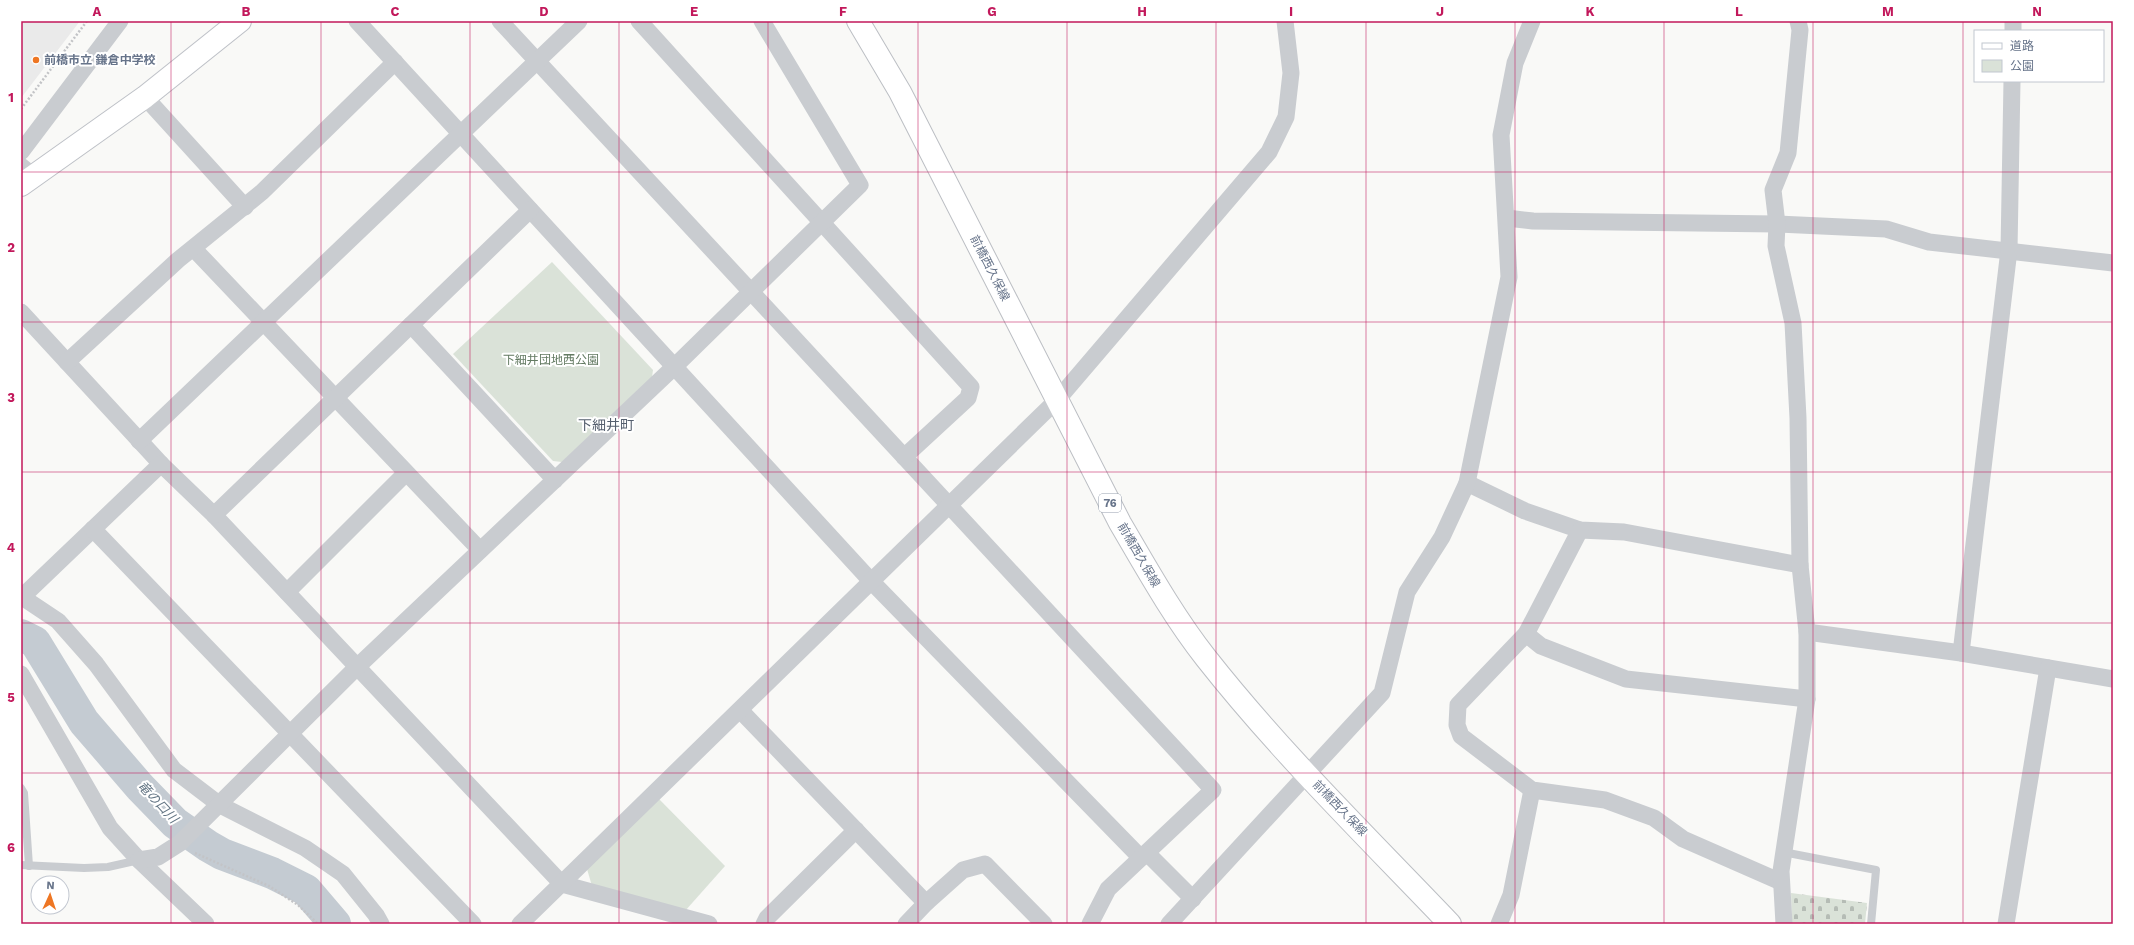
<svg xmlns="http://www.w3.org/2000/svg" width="2134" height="945" viewBox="0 0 2134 945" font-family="'Work Sans','Noto Sans JP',sans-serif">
  <defs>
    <pattern id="cemetery-stones" width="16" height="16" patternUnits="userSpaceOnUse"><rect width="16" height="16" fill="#dae2d8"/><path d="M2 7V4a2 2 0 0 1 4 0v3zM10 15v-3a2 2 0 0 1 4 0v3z" fill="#b5bcb5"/></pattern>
  </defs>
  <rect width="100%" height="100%" fill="#f9f9f7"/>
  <path fill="#eaeaea" d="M21 21H80L21 98Z"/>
  <path fill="url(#cemetery-stones)" d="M1791 893 1867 903 1865 924H1792Z"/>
  <g fill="#dae2d8">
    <path d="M552 262 653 370 652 377 562 462 553 461 453 354Z"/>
    <path d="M658 798 725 866 685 911 592 886 587 869Z"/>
  </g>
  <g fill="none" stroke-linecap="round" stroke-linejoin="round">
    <path stroke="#c4cbd2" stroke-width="32" d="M21 635 35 642 84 722 140 787 175 823 208 846 222 854 272 873 306 890 335 924"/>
    <defs>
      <path id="secondary" d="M21 185 145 97 240 21"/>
      <path id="primary" d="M858 21 900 92 1120 523C1147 569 1173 616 1206 658 1280 752 1367 837 1450 924"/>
    </defs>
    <use href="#secondary" stroke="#bec1c7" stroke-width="24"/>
    <use href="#primary" stroke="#bcbfc4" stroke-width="24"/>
    <g stroke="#c3c4c7" stroke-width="2.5" stroke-dasharray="2 2" stroke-linecap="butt">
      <path d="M21 109 87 21"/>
      <path d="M195 853 269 886 298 905 318 924"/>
    </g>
    <g stroke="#c9ccd0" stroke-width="8">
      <path d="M21 788 24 793 29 866"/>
      <path d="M1783 852 1876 870 1871 924"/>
      <path d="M21 865 84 868 108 867 139 860"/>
    </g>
    <g stroke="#c9ccd0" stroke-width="17">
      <path d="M357 21 871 581 1141 858"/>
      <path d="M500 21 1213 790 1108 889 1090 924"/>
      <path d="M639 21 971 387 968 398 904 457"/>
      <path d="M2013 31V21"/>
      <path d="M145 97 245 207"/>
      <path d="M21 152 120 21"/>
      <path d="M21 166 33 176"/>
      <path d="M1507 218 1533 221 1777 224 1886 229 1929 242 2113 263"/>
      <path d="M194 249 480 550"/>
      <path d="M21 312 161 464 214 515 562 884 709 924"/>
      <path d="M411 325 555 480"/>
      <path d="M67 362 178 260 262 192 395 62"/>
      <path d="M139 441 579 21"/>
      <path d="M161 464 22 597 58 621 96 664 174 770 220 805 305 848 343 874 376 915 381 924"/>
      <path d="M1467 483 1525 511 1580 530 1624 532 1800 565"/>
      <path d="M214 515 530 210"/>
      <path d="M93 529 473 924"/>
      <path d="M1580 530 1526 634 1458 705 1457 725 1461 736 1532 790 1605 800 1654 818 1683 839 1781 882"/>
      <path d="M287 592 406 473"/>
      <path d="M1807 632 1961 653 2113 679"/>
      <path d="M1526 634 1541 646 1626 679 1807 699"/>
      <path d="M1961 653 2009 250 2012 81"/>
      <path d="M21 674 110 828 139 860 206 924"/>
      <path d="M740 710 926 903"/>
      <path d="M1147 853 1193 899"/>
      <path d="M139 860 158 857 180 843 356 668 674 367 860 185 762 21"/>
      <path d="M520 924 1058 399 1269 152 1286 117 1291 73 1285 21"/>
      <path d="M764 924 767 918 856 830"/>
      <path d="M906 924 926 903 963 870 985 864 1044 924"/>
      <path d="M1169 924 1382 693 1407 592 1442 537 1467 483 1509 277 1501 135 1515 63 1532 21"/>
      <path d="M1499 924 1511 895 1532 790"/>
      <path d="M1784 924 1781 871 1807 699V632L1800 565 1798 418 1793 323 1776 246 1777 224 1773 190 1788 153 1800 30 1798 21"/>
      <path d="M2006 924 2048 668"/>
    </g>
    <use href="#secondary" stroke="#fff" stroke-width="22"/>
    <use href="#primary" stroke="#fff" stroke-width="22"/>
  </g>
  <path fill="none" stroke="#c2185b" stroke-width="1" stroke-opacity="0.55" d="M171 21V924M321 21V924M470 21V924M619 21V924M768 21V924M918 21V924M1067 21V924M1216 21V924M1366 21V924M1515 21V924M1664 21V924M1813 21V924M1963 21V924M21 172H2113M21 322H2113M21 472H2113M21 623H2113M21 773H2113"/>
  <circle fill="#ee7623" stroke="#fff" stroke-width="1.5" cx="36" cy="60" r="4"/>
  <g text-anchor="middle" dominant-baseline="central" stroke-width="4" stroke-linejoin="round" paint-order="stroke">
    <rect fill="#fff" stroke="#959ead" stroke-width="1" x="1099" y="494" width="22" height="18" rx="3"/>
    <g font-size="11" font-weight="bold" fill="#67748a">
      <text x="1110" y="503">76</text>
    </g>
    <g font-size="12" font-weight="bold" fill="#67748a" stroke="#fff" text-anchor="start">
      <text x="44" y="60">前橋市立 鎌倉中学校</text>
    </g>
    <g font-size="12" fill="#67748a" stroke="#fff">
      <text transform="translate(990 268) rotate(63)">前橋西久保線</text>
      <text transform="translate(1139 555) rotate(60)">前橋西久保線</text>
      <text transform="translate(1340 808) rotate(46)">前橋西久保線</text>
    </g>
    <g font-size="12" fill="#637a62" stroke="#fff">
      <text x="551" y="360">下細井団地西公園</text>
    </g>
    <g font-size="13" font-style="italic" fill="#637584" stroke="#fff">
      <text transform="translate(158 802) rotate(47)">竜の口川</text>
    </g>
    <g font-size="14" fill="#555f6e" stroke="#fff">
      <text x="606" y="425">下細井町</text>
    </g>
  </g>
  <rect width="2134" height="945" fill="none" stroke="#ffffff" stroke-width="44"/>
  <rect x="1974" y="30" width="130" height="52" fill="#ffffff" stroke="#c2c7d0"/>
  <rect x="1982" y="43" width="20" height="6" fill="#ffffff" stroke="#c2c7d0"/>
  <text x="2010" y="50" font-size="12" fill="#67748a">道路</text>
  <rect x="1982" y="60" width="20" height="12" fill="#dae2d8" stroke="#c2c7d0"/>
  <text x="2010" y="70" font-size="12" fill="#67748a">公園</text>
  <g transform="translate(50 895) rotate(3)"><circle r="19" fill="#ffffff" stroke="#c2c7d0"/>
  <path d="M0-3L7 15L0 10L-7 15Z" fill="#ee7623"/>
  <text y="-6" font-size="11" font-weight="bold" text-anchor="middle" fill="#67748a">N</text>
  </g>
  <rect x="22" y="22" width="2090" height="901" fill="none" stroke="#c2185b" stroke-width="1.5"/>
  <g font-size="13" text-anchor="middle" font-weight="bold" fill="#c2185b">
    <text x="97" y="16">A</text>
    <text x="246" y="16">B</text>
    <text x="395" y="16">C</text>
    <text x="544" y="16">D</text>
    <text x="694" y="16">E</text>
    <text x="843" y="16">F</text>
    <text x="992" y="16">G</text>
    <text x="1142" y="16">H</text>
    <text x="1291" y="16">I</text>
    <text x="1440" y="16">J</text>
    <text x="1590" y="16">K</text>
    <text x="1739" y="16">L</text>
    <text x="1888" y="16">M</text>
    <text x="2037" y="16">N</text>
    <text x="11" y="102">1</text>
    <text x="11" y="252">2</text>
    <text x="11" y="402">3</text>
    <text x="11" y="552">4</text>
    <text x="11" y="702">5</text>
    <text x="11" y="852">6</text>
  </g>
</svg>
